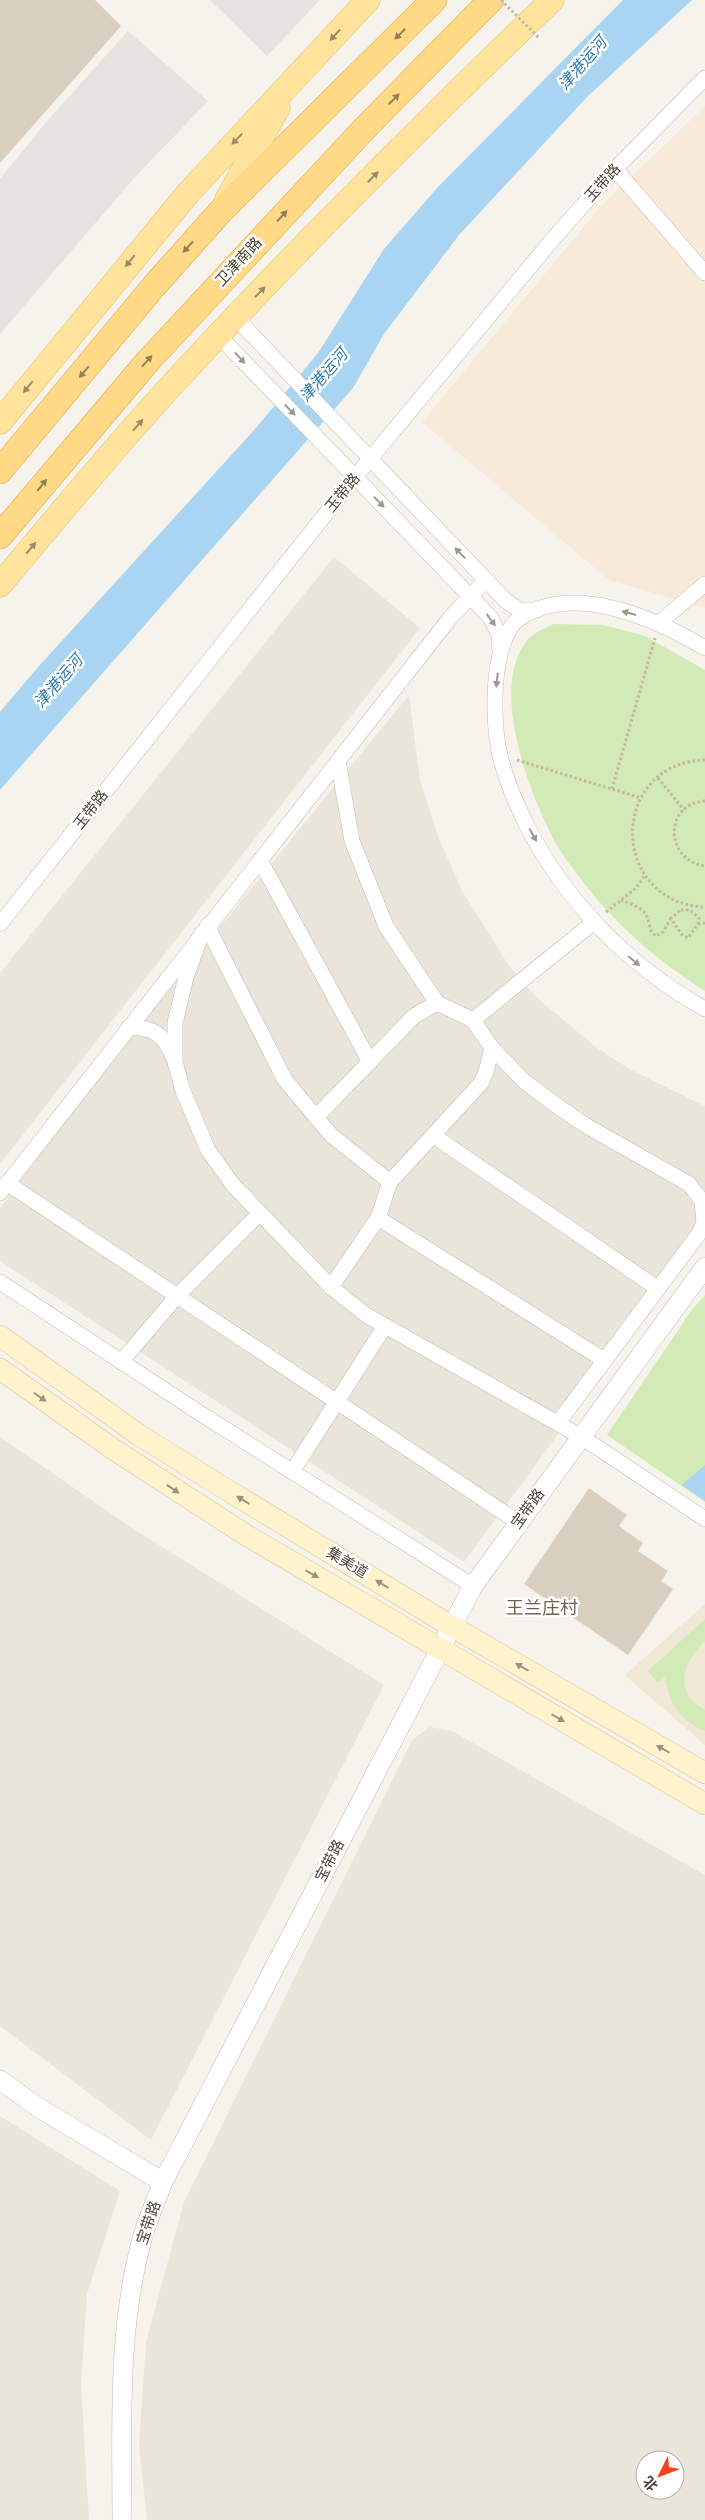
<svg xmlns="http://www.w3.org/2000/svg" width="705" height="2520" viewBox="0 0 705 2520" font-family="'Sofia Sans Condensed','Noto Sans SC',sans-serif">
  <rect width="100%" height="100%" fill="#f6f3ec"/>
  <g fill="#eae5da" fill-rule="evenodd">
    <path d="M334 557 420 628 0 1164V973Z"/>
    <path d="M409 695 420 780 438 836 462 891 509 966 537 998 597 1048 631 1070 705 1106V1235L464 1562 0 1261V1208L112 1059Z"/>
    <path d="M0 1437 135 1530 384 1685 151 2140 0 2026Z"/>
    <path d="M430 1727 452 1731 705 1875V2520H147L139 2445 146 2342 184 2202 412 1740ZM645 2460H675V2490H645Z"/>
    <path d="M0 2116 120 2191 87 2294 81 2385 89 2520H0Z"/>
  </g>
  <path fill="#f7ead8" d="M705 106V608L609 580 422 422 601 206Z"/>
  <path fill="#efe8d6" d="M705 1604V1745L625 1675Z"/>
  <g fill="#d2eab5">
    <path d="M554 624 603 625 645 636 705 670V991C659 962 617 926 584 883 574 870 563 856 555 842 530 795 490 692 525 643 532 633 543 629 554 624Z"/>
    <path d="M705 1295V1502L607 1435 691 1311Z"/>
    <path d="M705 1619V1641C683 1661 672 1693 705 1710V1731C680 1721 669 1703 665 1677L658 1683 648 1671Z"/>
  </g>
  <g fill="#e5e3e0">
    <path d="M210 0H320L267 56Z"/>
    <path d="M128 31 208 101 135 177 0 334V179L47 121Z"/>
  </g>
  <g fill="#a9d4f2">
    <path d="M623 0H692L587 97 459 235 384 334 353 388 0 790V712L39 666 256 428 318 353 384 249 437 188Z"/>
    <path d="M705 1465V1501L682 1485Z"/>
  </g>
  <g fill="#d8cfc1">
    <path d="M0 0H95L121 26 0 163Z"/>
    <path d="M589 1488 627 1515 619 1526 643 1543 638 1551 668 1571 661 1581 673 1589 628 1655 524 1584Z"/>
  </g>
  <g fill="none" stroke-linecap="round" stroke-linejoin="round">
    <defs>
      <g id="minor">
        <path d="M615 169 705 273"/>
        <path d="M236 318 506 601 520 610H537"/>
        <path d="M219 336 491 618 499 635 500 650"/>
        <path d="M659 623 705 584"/>
        <path d="M705 648C656 619 575 582 520 618 490 638 492 724 500 755 505 778 515 801 525 822 565 901 628 966 705 1009"/>
        <path d="M338 761 352 841 386 926 437 1003 473 1020 492 1048 524 1081 553 1103 585 1125 689 1184 702 1201 704 1223 698 1235 558 1423"/>
        <path d="M260 860 370 1062"/>
        <path d="M0 924 355 477 553 239 615 169 705 78"/>
        <path d="M207 926 285 1080 331 1135 390 1182"/>
        <path d="M202 933 186 977 175 1023V1062L183 1091 208 1150 233 1185 331 1287 366 1315 580 1436 705 1519"/>
        <path d="M473 1020 594 922"/>
        <path d="M128 1028C152 1026 164 1034 173 1057"/>
        <path d="M316 1117 414 1016 437 1003"/>
        <path d="M434 1136 657 1288"/>
        <path d="M7 1183 518 1522"/>
        <path d="M0 1193 450 618 486 580"/>
        <path d="M378 1218 604 1360"/>
        <path d="M0 1282 195 1410 473 1586"/>
        <path d="M331 1287 378 1218 390 1182 481 1083 486 1072 492 1048"/>
        <path d="M121 1362 177 1296 259 1214"/>
        <path d="M292 1472 385 1326"/>
      </g>
      <g id="tertiary">
        <path d="M0 2080 39 2108 163 2182"/>
        <path d="M122 2520C122 2427 117 2331 142 2239 147 2220 156 2201 163 2182L473 1586 705 1267"/>
      </g>
      <g id="secondary">
        <path d="M0 1336 139 1435 224 1488 451 1626 705 1773"/>
        <path d="M0 1369 113 1449 246 1535 705 1804"/>
      </g>
      <g id="primary">
        <path d="M227 199 278 108"/>
        <path d="M0 422 189 192 368 0"/>
        <path d="M0 585C56 518 112 450 171 386 293 253 422 125 552 0"/>
      </g>
      <g id="trunk">
        <path d="M0 471 154 286 221 211 434 0"/>
        <path d="M0 536 148 361 365 128 491 0"/>
      </g>
    </defs>
    <use href="#minor" stroke="#c2bbae" stroke-width="16"/>
    <use href="#tertiary" stroke="#c2bbae" stroke-width="20"/>
    <use href="#secondary" stroke="#d6c79b" stroke-width="22"/>
    <use href="#primary" stroke="#e6c16a" stroke-width="25"/>
    <use href="#trunk" stroke="#e0a43c" stroke-width="26"/>
    <g stroke="#c4b79f" stroke-width="3" stroke-dasharray="2.5 2.5" stroke-linecap="butt">
      <path d="M517 760 641 798"/>
      <path d="M705 760C608 763 609 903 705 907"/>
      <path d="M658 778 684 810"/>
      <path d="M612 789 655 638"/>
      <path d="M705 801C664 803 664 860 705 866"/>
      <path d="M621 900C628 903 638 906 643 911 651 918 647 930 656 936L663 932 671 918"/>
      <path d="M681 910H690L699 918 698 924 688 938 681 934 671 918Z"/>
      <path d="M606 912 636 888 645 875"/>
      <path d="M698 924 705 923"/>
    </g>
    <use href="#minor" stroke="#fff" stroke-width="15"/>
    <use href="#tertiary" stroke="#fff" stroke-width="19"/>
    <use href="#secondary" stroke="#fff3cd" stroke-width="21"/>
    <use href="#primary" stroke="#ffe39c" stroke-width="24"/>
    <use href="#trunk" stroke="#ffd985" stroke-width="25"/>
    <path stroke="#c4b79f" stroke-width="3" stroke-dasharray="2.5 2.5" stroke-linecap="butt" d="M501 0 539 38"/>
  </g>
  <defs><path id="oneway-solid" d="M-6-.8H1V-3.2L6.5 0L1 3.2V.8H-6Z" transform="scale(1.25)"/></defs>
  <g fill="#938057">
    <use href="#oneway-solid" transform="translate(400 34) rotate(135)"/>
    <use href="#oneway-solid" transform="translate(394 99) rotate(-45)"/>
    <use href="#oneway-solid" transform="translate(282 216) rotate(-47)"/>
    <use href="#oneway-solid" transform="translate(188 247) rotate(132)"/>
    <use href="#oneway-solid" transform="translate(147 361) rotate(-48)"/>
    <use href="#oneway-solid" transform="translate(84 372) rotate(130)"/>
    <use href="#oneway-solid" transform="translate(42 485) rotate(-51)"/>
  </g>
  <g fill="#9c8c66">
    <use href="#oneway-solid" transform="translate(335 35) rotate(133)"/>
    <use href="#oneway-solid" transform="translate(237 139) rotate(134)"/>
    <use href="#oneway-solid" transform="translate(373 177) rotate(-45)"/>
    <use href="#oneway-solid" transform="translate(130 261) rotate(129)"/>
    <use href="#oneway-solid" transform="translate(260 292) rotate(-46)"/>
    <use href="#oneway-solid" transform="translate(28 387) rotate(129)"/>
    <use href="#oneway-solid" transform="translate(138 425) rotate(-49)"/>
    <use href="#oneway-solid" transform="translate(31 548) rotate(-50)"/>
  </g>
  <g fill="#9c9892">
    <use href="#oneway-solid" transform="translate(240 358) rotate(47)"/>
    <use href="#oneway-solid" transform="translate(290 410) rotate(46)"/>
    <use href="#oneway-solid" transform="translate(379 502) rotate(46)"/>
    <use href="#oneway-solid" transform="translate(460 553) rotate(-134)"/>
    <use href="#oneway-solid" transform="translate(629 613) rotate(-165)"/>
    <use href="#oneway-solid" transform="translate(491 620) rotate(54)"/>
    <use href="#oneway-solid" transform="translate(497 680) rotate(96)"/>
    <use href="#oneway-solid" transform="translate(533 835) rotate(61)"/>
    <use href="#oneway-solid" transform="translate(634 961) rotate(40)"/>
  </g>
  <g fill="#9c937c">
    <use href="#oneway-solid" transform="translate(40 1397) rotate(35)"/>
    <use href="#oneway-solid" transform="translate(173 1489) rotate(34)"/>
    <use href="#oneway-solid" transform="translate(243 1500) rotate(-149)"/>
    <use href="#oneway-solid" transform="translate(312 1574) rotate(30)"/>
    <use href="#oneway-solid" transform="translate(382 1584) rotate(-149)"/>
    <use href="#oneway-solid" transform="translate(522 1667) rotate(-150)"/>
    <use href="#oneway-solid" transform="translate(558 1718) rotate(30)"/>
    <use href="#oneway-solid" transform="translate(663 1749) rotate(-150)"/>
  </g>
  <g text-anchor="middle" dominant-baseline="central" stroke-width="5" stroke-linejoin="round" paint-order="stroke">
    <g font-size="15" fill="#4b4439" stroke="#fff">
      <text transform="translate(603 183) rotate(-48)">玉带路</text>
      <text transform="translate(239 262) rotate(-47)">卫津南路</text>
      <text transform="translate(343 493) rotate(-51)">玉带路</text>
      <text transform="translate(91 810) rotate(-52)">玉带路</text>
      <text transform="translate(528 1509) rotate(-54)">宝带路</text>
      <text transform="translate(347 1563) rotate(31)">集美道</text>
      <text transform="translate(330 1861) rotate(-63)">宝带路</text>
      <text transform="translate(149 2223) rotate(-71)">宝带路</text>
    </g>
    <g font-size="16" font-style="italic" fill="#2e7ab2" stroke="#fff">
      <text transform="translate(583 64) rotate(-49)">津港运河</text>
      <text transform="translate(324 376) rotate(-49)">津港运河</text>
      <text transform="translate(59 682) rotate(-49)">津港运河</text>
    </g>
    <g font-size="18" fill="#6e6250" stroke="#fff">
      <text x="542" y="1608">王兰庄村</text>
    </g>
  </g>
  <g transform="translate(660 2475) rotate(228)"><circle r="24" fill="#ffffff" stroke="#b7b4b0"/>
  <path d="M0-4L9 19L0 12L-9 19Z" fill="#fc3f1d"/>
  <text y="-8" font-size="14" font-weight="bold" text-anchor="middle" fill="#4b4439">北</text>
  </g>
</svg>
